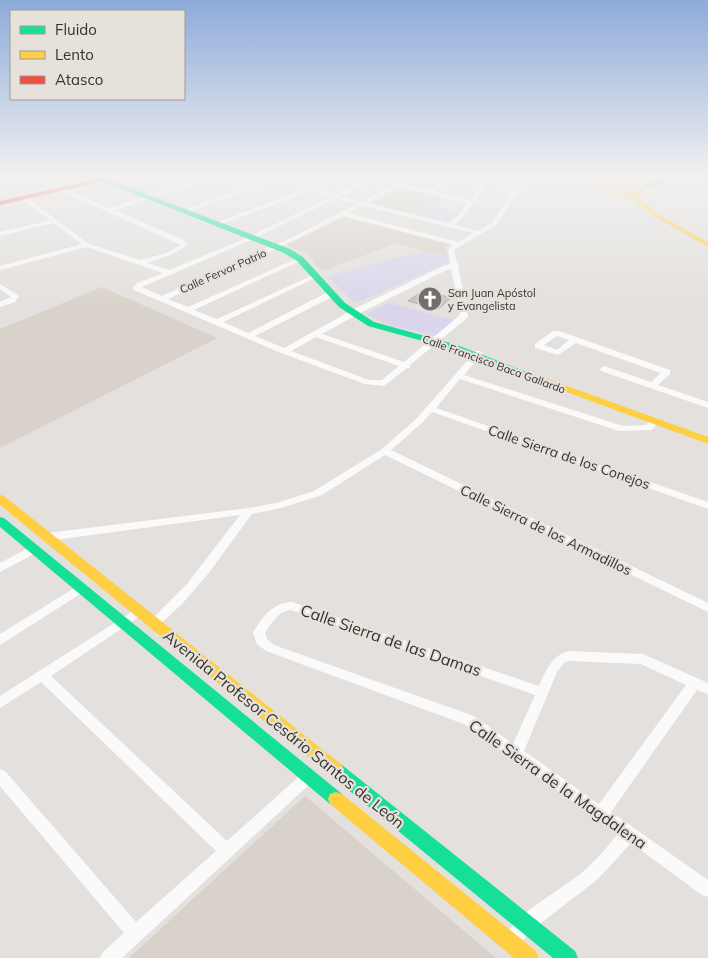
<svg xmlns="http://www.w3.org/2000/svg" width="708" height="958" viewBox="0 0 708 958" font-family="Mulish,sans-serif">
  <rect width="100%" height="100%" fill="#e3e0dd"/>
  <g fill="#d8d2ca">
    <path d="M401 187 442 196 413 214 371 203Z"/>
    <path d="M344 217 450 244 444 247 448 255 435 254 397 243 322 271 308 255 287 245Z"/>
    <path d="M102 287 217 338 0 448V329Z"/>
    <path d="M305 796 496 958H129Z"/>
  </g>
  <g fill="#dad5ec">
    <path d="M428 205 458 213 447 221 413 214Z"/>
    <path d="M428 252 448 255 450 262 355 303 328 277 388 259Z"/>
    <path d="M389 303 456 321 438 336 391 326 366 314Z"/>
  </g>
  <path fill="#ccc4b8" stroke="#b0aeac" d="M424 290 451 298 438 309 408 301Z"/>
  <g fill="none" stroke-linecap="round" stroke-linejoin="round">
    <g fill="#fbfafa" fill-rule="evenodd">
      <path d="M27 175H35L58 187 53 188Z"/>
      <path d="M211 175H221L115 210 183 240 188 245 171 255 147 263 169 270 249 237 331 197 312 190 217 226H213V224L307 188 279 179 184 213 179 212 273 177 270 175H283L312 186 341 175H350L317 188 336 194 375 175H383L341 196 361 202 413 175H421L404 184 428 190 451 175H466L516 184 519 179 516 175H522L525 179 521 185 529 187 526 189 520 188 497 224 454 250 457 262 459 264 458 266 468 316 467 318 410 365V368H407L384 386 365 384 281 353 134 290 133 288 137 283 163 273 87 247 0 270V266L82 244 53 223 0 236V232L50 220 22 199V197H26L89 244 140 260 167 253 181 245 61 191V189H65L110 208ZM458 177 483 181 470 200 433 191ZM488 182 514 187 493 222 478 231 454 225 463 217ZM399 187 467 203 459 215 448 223 367 203ZM337 198 357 204 293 237 162 296 142 287 253 239ZM363 206 473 233 458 242 348 213ZM343 216 453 245 448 249 450 264 441 267 356 308 284 348 255 336 334 296V292H328L248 333 223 322 317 277V275H313L217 319 194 310 302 260V258H298L188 307 168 299 297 239ZM451 268 460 315 404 362 322 334 362 312ZM316 337 399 366 382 380H369L291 351Z"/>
      <path d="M579 175H585L611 184 608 186 579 177Z"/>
      <path d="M0 284 19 296 15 302 0 307V302L11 297 0 289Z"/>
      <path d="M553 331H559L670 370V374L658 385 708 402V408L601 371 600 369 604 366 651 382 661 373 576 343 558 355 535 348V344ZM557 336 569 340 557 350 544 345Z"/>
      <path d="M476 351H479L483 353 464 375 623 426 646 425 651 420 654 419 659 422 652 430 619 431 460 379 436 408 708 502V509L432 412 422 423 391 450 708 603V612L385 455 322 495 281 508 252 514 208 574 182 604 157 627 153 628 149 627 147 624 187 584 240 515 47 541 42 537 47 533 249 508 276 503 314 491 382 449 416 419Z"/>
      <path d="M34 545 38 546 40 549 38 552 0 572V563Z"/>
      <path d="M81 584 85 585 87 588 85 591 0 645V634Z"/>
      <path d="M292 602 539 686C546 670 551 657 568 651L643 654 708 683V694L697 690 611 812 708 880V897L702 895 631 843 598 879 532 930 516 948 510 950 504 948 502 942C513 913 563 890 586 869 598 858 608 846 618 834L464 724 266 651 257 644 253 633C262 617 272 603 292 602ZM291 610 535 695 513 744 474 716 274 645 267 639 265 633C272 623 278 611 291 610ZM569 661 641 664 686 685 599 804 524 751 557 672 565 662Z"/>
      <path d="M138 608 142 609 144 612 142 615 51 676 227 841 303 773 308 771 313 773 315 777 313 781 122 958H100L103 952 124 933 0 786V769L5 771 136 922 216 851 41 682 0 708V696Z"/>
    </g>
    <g fill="#16e098" fill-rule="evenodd">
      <path d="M87 175H96L290 249 303 257 345 303 374 322 454 344 550 381 548 383H542L448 348 368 326 339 307 297 261 284 253Z"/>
      <path d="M677 175H688L643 189 640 187Z"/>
      <path d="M0 517 4 518 342 794 344 799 342 804 336 806 330 804 0 527Z"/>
      <path d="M336 763 342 765 575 951 578 958H553L330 775 328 770 330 765Z"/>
    </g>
    <g fill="#ffcf43" fill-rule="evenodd">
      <path d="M621 180 633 181 647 188 644 194 636 196 656 213 708 242V247L652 215 631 198 610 193 603 186 609 182ZM616 184H630L641 190 640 191C629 193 619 195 610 187Z"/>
      <path d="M545 378 708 437V444L542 383 540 381Z"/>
      <path d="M0 495 4 496 342 765 344 770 342 775 336 777 330 775 0 505Z"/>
      <path d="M336 792 342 794 536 951 539 958H514L330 804 328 799 330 794Z"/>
    </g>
    <path fill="#f24e42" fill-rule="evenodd" d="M117 175H130L0 205V201Z"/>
  </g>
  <linearGradient id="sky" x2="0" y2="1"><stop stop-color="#8dabda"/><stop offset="0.57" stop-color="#f2f1f0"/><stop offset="1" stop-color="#f2f1f0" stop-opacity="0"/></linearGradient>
  <rect width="708" height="309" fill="url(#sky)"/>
  <defs>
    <symbol id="church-disc" viewBox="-11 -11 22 22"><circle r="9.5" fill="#72706d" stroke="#e6e1da"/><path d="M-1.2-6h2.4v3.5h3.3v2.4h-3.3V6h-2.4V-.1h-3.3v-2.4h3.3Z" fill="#fff"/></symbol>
  </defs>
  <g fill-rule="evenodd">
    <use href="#church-disc" x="416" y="285" width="28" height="28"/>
  </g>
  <g text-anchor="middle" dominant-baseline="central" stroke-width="4.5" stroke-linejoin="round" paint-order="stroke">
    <g font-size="11" fill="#353330" stroke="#e6e1da">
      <text transform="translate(223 271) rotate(-24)">Calle Fervor Patrio</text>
      <text transform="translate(494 364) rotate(20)">Calle Francisco Baca Gallardo</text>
    </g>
    <g font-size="11" fill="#353330" stroke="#e6e1da" text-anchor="start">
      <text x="448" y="293">San Juan Apóstol<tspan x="448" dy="13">y Evangelista</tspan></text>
    </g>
    <g font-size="14" fill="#353330" stroke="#e6e1da">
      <text transform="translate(569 457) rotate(19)">Calle Sierra de los Conejos</text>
      <text transform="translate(546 530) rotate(26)">Calle Sierra de los Armadillos</text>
    </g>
    <g font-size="16" fill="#353330" stroke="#e6e1da">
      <text transform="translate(391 640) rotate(19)">Calle Sierra de las Damas</text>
      <text transform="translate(284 729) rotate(39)">Avenida Profesor Cesário Santos de León</text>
      <text transform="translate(558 784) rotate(35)">Calle Sierra de la Magdalena</text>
    </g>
  </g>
  <rect x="10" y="10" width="175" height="90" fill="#e6e1da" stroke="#9f9b96"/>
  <rect x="20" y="26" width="25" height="8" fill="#16e098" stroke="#9f9b96"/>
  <text x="55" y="35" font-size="15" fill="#353330">Fluido</text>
  <rect x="20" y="51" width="25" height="8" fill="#ffcf43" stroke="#9f9b96"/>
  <text x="55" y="60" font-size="15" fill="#353330">Lento</text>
  <rect x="20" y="76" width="25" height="8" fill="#f24e42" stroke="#9f9b96"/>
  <text x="55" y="85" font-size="15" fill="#353330">Atasco</text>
</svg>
